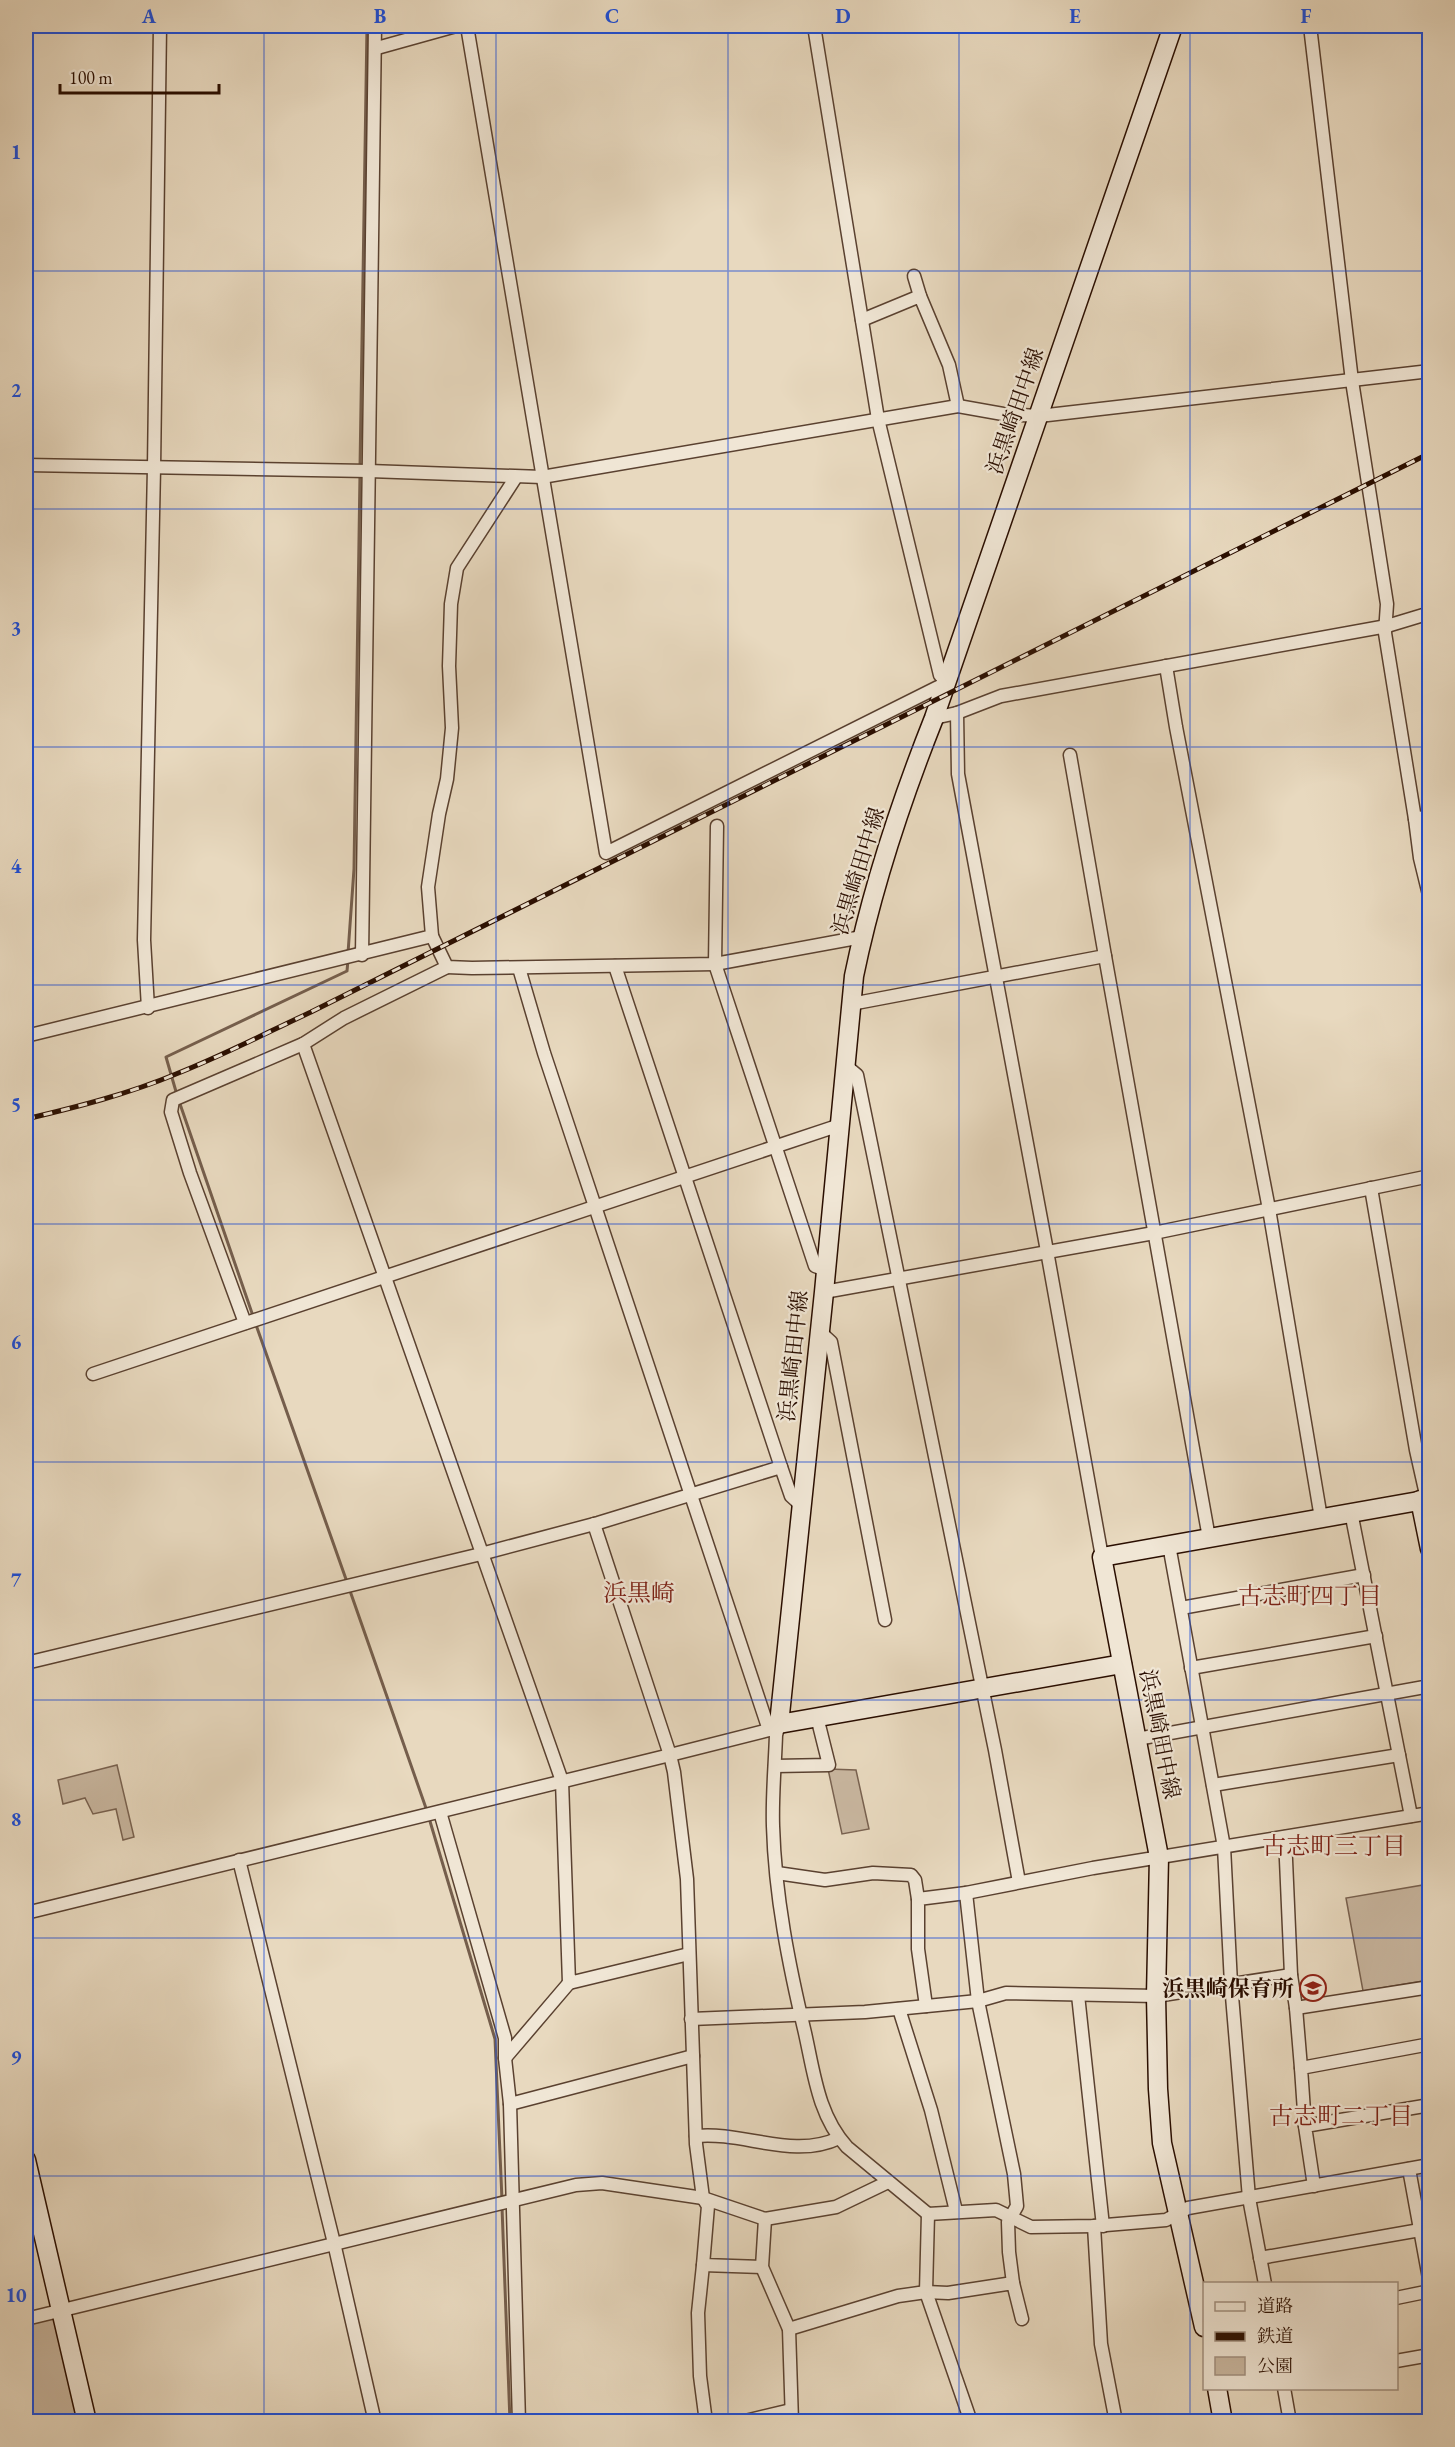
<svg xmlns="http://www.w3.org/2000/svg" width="1455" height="2447" viewBox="0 0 1455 2447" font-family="'EB Garamond','Noto Serif JP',serif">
  <rect width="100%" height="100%" fill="#e8d9bf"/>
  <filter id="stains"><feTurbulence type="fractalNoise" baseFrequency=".00333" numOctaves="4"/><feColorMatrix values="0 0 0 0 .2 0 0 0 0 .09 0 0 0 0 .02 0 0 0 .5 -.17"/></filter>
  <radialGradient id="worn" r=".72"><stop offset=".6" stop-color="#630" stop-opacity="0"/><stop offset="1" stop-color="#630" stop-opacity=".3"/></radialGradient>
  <g fill="#c8b69f" stroke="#796250" stroke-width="1.5">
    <path d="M117 1765 134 1837 123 1840 116 1809 93 1814 85 1798 63 1804 58 1780Z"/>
    <path d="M828 1769 856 1770 869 1829 842 1834Z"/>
    <path d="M1429 1884V1980L1363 1991 1346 1898Z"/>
    <path d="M54 2317 78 2421H26V2323Z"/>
  </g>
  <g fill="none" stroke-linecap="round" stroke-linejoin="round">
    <g stroke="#755e4c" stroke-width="3">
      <path d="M360 468 367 26"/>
      <path d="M348 953 354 869 360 474"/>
      <path d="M177 1095 166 1057 347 971 348 960"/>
      <path d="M179 1101 253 1316"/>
      <path d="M255 1322 347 1582"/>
      <path d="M349 1588 427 1811"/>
      <path d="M429 1818 495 2039 502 2200"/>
      <path d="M502 2207 510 2422"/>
    </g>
    <defs>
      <g id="street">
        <path d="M467 26 606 853 946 683 940 675 878 419 814 26"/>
        <path d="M1310 26 1352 381 1387 604 1385 633 1415 819"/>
        <path d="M377 48 456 26"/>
        <path d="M914 276 920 296"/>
        <path d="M862 320 920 296 949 365 958 406"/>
        <path d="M26 465 369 471 542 477 958 406 1003 414 1039 416 1430 371"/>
        <path d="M1166 666 1176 727 1269 1209 1321 1518"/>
        <path d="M957 713 958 774 1047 1251 1102 1557"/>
        <path d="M934 718 957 713 1001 696 1387 626 1430 613"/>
        <path d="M1430 816 1415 819 1420 858 1430 899"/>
        <path d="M717 826 715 964 815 1266 826 1270"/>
        <path d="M432 936 447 967 472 968 715 964 862 937"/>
        <path d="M362 955 375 26"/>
        <path d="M1105 956 1209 1538"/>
        <path d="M615 966 781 1467"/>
        <path d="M519 968 544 1053 769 1730"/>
        <path d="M851 1004 1105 956 1070 755"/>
        <path d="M148 1008 144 940 154 468 160 26"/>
        <path d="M26 1036 432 936 428 887 439 814 447 779 452 728 449 666 451 604 457 568 516 477"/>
        <path d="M303 1044 562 1781 569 1983 689 1954"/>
        <path d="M845 1065 857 1075 995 1750 1019 1882"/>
        <path d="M1371 1188 1416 1450 1427 1499"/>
        <path d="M824 1292 1154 1233 1430 1176"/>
        <path d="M245 1323 190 1173 171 1112 173 1100 303 1044 344 1018 447 967"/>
        <path d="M820 1332 831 1342 885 1620"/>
        <path d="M93 1374 840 1125"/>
        <path d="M1351 1512 1411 1816"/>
        <path d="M594 1524 670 1755 674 1772 687 1879 696 2144 703 2198 708 2206 703 2265 762 2267"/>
        <path d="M1169 1545 1224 1847 1231 1984 1249 2198 1265 2284"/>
        <path d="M1181 1608 1364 1575"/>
        <path d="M26 1663 481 1554 598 1523 781 1467 791 1496 802 1506"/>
        <path d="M1191 1668 1376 1636"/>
        <path d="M779 1724 776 1735C775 1765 772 1796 773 1826 775 1896 789 1966 805 2033 814 2073 818 2115 847 2147L928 2214 996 2210 1031 2227 1094 2226 1166 2220 1188 2208 1430 2165"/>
        <path d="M1137 1739 1430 1686"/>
        <path d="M775 1766 829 1765 817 1717"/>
        <path d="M1213 1785 1399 1755"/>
        <path d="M440 1812 505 2038V2058L569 1983"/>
        <path d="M1285 1837 1291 1975 1296 2008 1430 1987"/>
        <path d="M239 1860 334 2243 375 2422"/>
        <path d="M777 1873 825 1880 873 1873 911 1875 915 1880 918 1899"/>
        <path d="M966 1893 978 2001 1014 2174 1017 2206 1008 2222 1009 2252 1013 2283"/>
        <path d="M26 1913 670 1755 769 1730 775 1726"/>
        <path d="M1078 1995 1103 2226"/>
        <path d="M926 2006 918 1949V1899L966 1893 1093 1868 1430 1813"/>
        <path d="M1296 2008 1301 2068"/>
        <path d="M899 2009 931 2110 956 2211"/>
        <path d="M691 2019 865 2012 978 2001 1006 1993 1156 1996 1291 1975"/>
        <path d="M505 2058 510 2104 693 2056"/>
        <path d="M510 2104 519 2422"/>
        <path d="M1305 2126 1301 2068 1430 2044"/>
        <path d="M696 2136C743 2131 793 2160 839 2138"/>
        <path d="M1409 2169 1430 2284"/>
        <path d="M1314 2186 1305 2126 1430 2105"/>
        <path d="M928 2214 926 2292 971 2422"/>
        <path d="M765 2219 762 2267 789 2329 792 2422"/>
        <path d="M1094 2226 1101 2344 1116 2422"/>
        <path d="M1260 2258 1420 2230"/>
        <path d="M703 2265 698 2313 700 2376 706 2422"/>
        <path d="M1396 2298 1430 2291"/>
        <path d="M26 2319 576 2185 602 2183 703 2198 765 2219 836 2207 888 2182"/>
        <path d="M789 2329 898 2296 926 2292 948 2293 1013 2283 1022 2319"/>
        <path d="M1396 2361 1430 2355"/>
        <path d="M1284 2388 1290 2422"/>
        <path d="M741 2422 791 2410"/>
        <path d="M1415 2422 1430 2419"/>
      </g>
      <g id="secondary">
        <path d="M1420 1500 1430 1549"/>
        <path d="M1122 1664 779 1724 824 1292 854 976C872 888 901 801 934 718L1173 26"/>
        <path d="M26 2160 87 2422"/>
        <path d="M1204 2327 1162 2143 1158 2089 1156 1996 1159 1857 1102 1557 1430 1499"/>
        <path d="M1217 2388 1223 2422"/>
      </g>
    </defs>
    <use href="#street" stroke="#5a4130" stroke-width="15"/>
    <use href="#secondary" stroke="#2a0e00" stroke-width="21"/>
    <use href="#street" stroke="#f0e6d5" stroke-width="12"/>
    <use href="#secondary" stroke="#f0e6d5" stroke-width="18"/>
    <defs>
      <path id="rail" d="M26 1119C77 1107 128 1094 176 1074 222 1056 266 1033 311 1012L1430 453"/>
    </defs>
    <use href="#rail" stroke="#2a0e00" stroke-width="5"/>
    <use href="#rail" stroke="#f0e6d5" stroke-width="3" stroke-dasharray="9" stroke-linecap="butt"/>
  </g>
  <path fill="none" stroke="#1d4ed8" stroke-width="1.5" stroke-opacity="0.55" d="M264 26V2422M496 26V2422M728 26V2422M959 26V2422M1190 26V2422M26 271H1430M26 509H1430M26 747H1430M26 985H1430M26 1224H1430M26 1462H1430M26 1700H1430M26 1938H1430M26 2176H1430"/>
  <defs>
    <symbol id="school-ring" viewBox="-11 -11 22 22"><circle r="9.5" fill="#f0e6d5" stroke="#8f2418" stroke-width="1.5"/><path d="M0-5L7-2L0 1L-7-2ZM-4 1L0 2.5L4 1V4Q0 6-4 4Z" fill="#8f2418"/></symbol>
  </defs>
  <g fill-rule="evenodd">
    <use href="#school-ring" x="1298" y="1973" width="30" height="30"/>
  </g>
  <g text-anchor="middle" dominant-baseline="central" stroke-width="4.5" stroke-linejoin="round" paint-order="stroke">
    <g font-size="22" fill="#2a0e00" stroke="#f0e6d5">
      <text transform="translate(1015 411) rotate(-71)">浜黒崎田中線</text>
      <text transform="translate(858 871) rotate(-73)">浜黒崎田中線</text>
      <text transform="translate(793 1356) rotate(-84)">浜黒崎田中線</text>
      <text transform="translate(1160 1734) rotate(79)">浜黒崎田中線</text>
    </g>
    <g font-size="22" font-weight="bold" fill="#2a0e00" stroke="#f0e6d5" text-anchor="end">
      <text x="1294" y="1988">浜黒崎保育所</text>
    </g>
    <g font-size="24" fill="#7a1f14" stroke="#f0e6d5">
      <text x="639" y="1592">浜黒崎</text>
      <text x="1310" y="1595">古志町四丁目</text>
      <text x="1334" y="1845">古志町三丁目</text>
      <text x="1341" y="2115">古志町二丁目</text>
    </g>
  </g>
  <rect width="1455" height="2447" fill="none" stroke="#e8d9bf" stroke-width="66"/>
  <rect x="1203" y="2282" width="195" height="108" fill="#f0e6d5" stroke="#a19080" stroke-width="1.5"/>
  <rect x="1215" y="2302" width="30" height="9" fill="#f0e6d5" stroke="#a19080" stroke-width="1.5"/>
  <text x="1257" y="2312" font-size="18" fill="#2a0e00">道路</text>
  <rect x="1215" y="2332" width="30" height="9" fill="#2a0e00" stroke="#a19080" stroke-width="1.5"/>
  <text x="1257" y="2342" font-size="18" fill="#2a0e00">鉄道</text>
  <rect x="1215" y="2357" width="30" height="18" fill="#c8b69f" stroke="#a19080" stroke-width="1.5"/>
  <text x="1257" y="2372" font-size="18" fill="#2a0e00">公園</text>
  <path d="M60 84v9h159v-9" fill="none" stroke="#2a0e00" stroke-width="3"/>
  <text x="69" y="84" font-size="18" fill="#2a0e00" stroke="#f0e6d5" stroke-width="4.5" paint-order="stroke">100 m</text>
  <rect x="33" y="33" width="1389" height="2381" fill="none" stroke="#1d4ed8" stroke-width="2"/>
  <g font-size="20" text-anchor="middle" font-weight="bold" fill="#1d4ed8">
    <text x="149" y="23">A</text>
    <text x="380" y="23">B</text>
    <text x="612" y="23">C</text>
    <text x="843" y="23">D</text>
    <text x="1075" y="23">E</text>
    <text x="1306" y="23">F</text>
    <text x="16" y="159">1</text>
    <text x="16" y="397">2</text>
    <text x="16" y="635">3</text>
    <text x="16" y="873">4</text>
    <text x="16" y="1111">5</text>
    <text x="16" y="1349">6</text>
    <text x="16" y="1587">7</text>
    <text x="16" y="1826">8</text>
    <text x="16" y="2064">9</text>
    <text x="16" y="2302">10</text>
  </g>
  <rect width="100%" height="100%" filter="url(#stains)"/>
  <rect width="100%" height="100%" fill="url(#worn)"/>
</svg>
